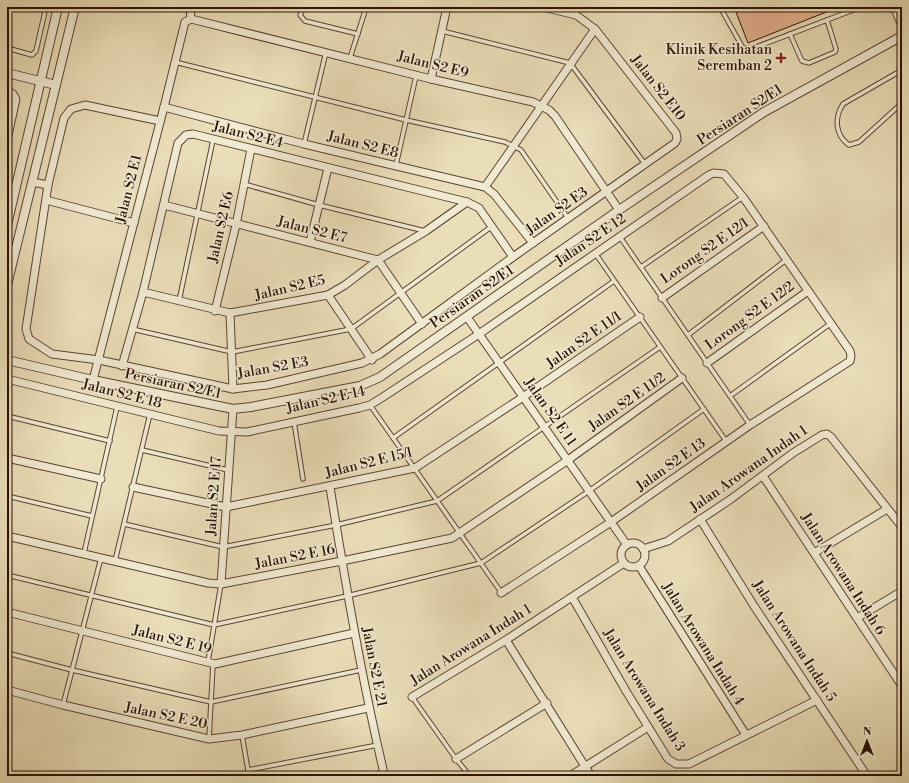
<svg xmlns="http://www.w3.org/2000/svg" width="909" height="783" viewBox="0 0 909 783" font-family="'Libre Bodoni',serif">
  <rect width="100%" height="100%" fill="#eadeb9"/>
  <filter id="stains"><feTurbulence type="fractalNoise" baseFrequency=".005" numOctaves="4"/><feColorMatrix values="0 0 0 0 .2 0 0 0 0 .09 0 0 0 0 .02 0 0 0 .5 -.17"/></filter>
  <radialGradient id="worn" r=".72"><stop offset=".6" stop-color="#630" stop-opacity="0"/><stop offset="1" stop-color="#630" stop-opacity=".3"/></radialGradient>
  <path fill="#e6b392" stroke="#2a1106" d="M734 7H839L748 43Z"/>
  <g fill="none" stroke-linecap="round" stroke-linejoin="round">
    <defs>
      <g id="service">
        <path d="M312 7 303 9 300 15 305 21 358 34"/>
        <path d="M720 7 743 48 751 49 861 7"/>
        <path d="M892 7 902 30"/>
        <path d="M442 31 570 63 645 164"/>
        <path d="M790 34 802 61 809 63 835 52 836 49 827 20"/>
        <path d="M7 48 32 55 36 51 46 7"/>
        <path d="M350 58 365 11 364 7"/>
        <path d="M175 62 406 120 505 142 521 150 568 218"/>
        <path d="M902 70 843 104C834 118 835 135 849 145L859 142 902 103"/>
        <path d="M304 144 326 52"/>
        <path d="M396 165 416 76"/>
        <path d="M244 184 319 205 425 231"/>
        <path d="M620 237 750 425"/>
        <path d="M595 253 726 441"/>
        <path d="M641 267 743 197"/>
        <path d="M179 301 213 140"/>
        <path d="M132 329 232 352 351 329 491 227"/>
        <path d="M688 335 786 260"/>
        <path d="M730 396 830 324"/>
        <path d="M370 405 501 592"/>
        <path d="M7 416 110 441"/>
        <path d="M294 422 303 479"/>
        <path d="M393 438 614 281"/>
        <path d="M142 450 228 470"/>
        <path d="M7 496 92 516"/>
        <path d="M124 524 223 547 336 525 437 501 660 347"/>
        <path d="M84 553 117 407"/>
        <path d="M115 561 150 414"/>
        <path d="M7 575 214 625 347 596 481 563 589 491 704 409"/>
        <path d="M7 653 72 670 211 702 361 670"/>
        <path d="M208 662 221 584"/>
        <path d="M412 697 456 759 470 776"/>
        <path d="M63 705 101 558"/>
        <path d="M242 735 249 776"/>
        <path d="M209 739 213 664"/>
        <path d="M248 770 378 745"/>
      </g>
      <g id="minor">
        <path d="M190 7 191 19"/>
        <path d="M191 19 431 79 533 102 549 110 555 116 619 210"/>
        <path d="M431 79 447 7"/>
        <path d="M7 90 13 94 16 99 7 140"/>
        <path d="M164 107 304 144 485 187 494 194 533 243"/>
        <path d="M160 121 85 105 71 109 64 118 48 185 26 329 29 339 52 354 99 360 233 389 267 385 362 363 380 354 513 257 675 143 677 139 676 133 595 29 576 15 543 7"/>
        <path d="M32 182 48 185"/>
        <path d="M485 187 595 29"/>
        <path d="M46 200 134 223"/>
        <path d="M164 205 378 260 422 324"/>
        <path d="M310 242 328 168"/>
        <path d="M143 292 230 313 328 295 345 285 378 260 426 231 467 202"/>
        <path d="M328 295 372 360"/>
        <path d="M662 298 764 226"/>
        <path d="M215 311 236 225 251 149"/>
        <path d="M230 313 233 389"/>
        <path d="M467 317 627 545"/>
        <path d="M707 363 808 291"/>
        <path d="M122 366 143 292 178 143 186 135 193 134 467 202 479 208 513 257"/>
        <path d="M7 379 219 431 247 432 359 408 370 405 383 397 479 334 709 175 714 173 724 174 743 197 850 351 851 356 850 361 750 425 611 522 501 593"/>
        <path d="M93 380 164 107 185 22 191 19"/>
        <path d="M7 458 101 479"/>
        <path d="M763 476 902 686"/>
        <path d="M133 487 226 507 415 468 523 397 640 317"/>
        <path d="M330 487C345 582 361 676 383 769L382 776"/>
        <path d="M700 519 754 606 867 776"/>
        <path d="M7 536 208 583 221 584 342 561 452 538 568 460 682 378"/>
        <circle cx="633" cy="555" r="12"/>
        <path d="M643 549 668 541 731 499 793 453 822 435 827 434 831 437 902 527"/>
        <path d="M814 553 887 509"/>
        <path d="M639 566 746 735"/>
        <path d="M221 584 233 409"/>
        <path d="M572 597 626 691 668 759 676 764H689L817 700"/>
        <path d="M7 612 215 664 354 633"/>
        <path d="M857 618 902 591"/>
        <path d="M506 640 591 776"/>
        <path d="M7 690 63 705 209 739 242 735 368 708"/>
        <path d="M412 697 506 640 624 563"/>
        <path d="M456 759 547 703"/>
        <path d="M570 776 648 727"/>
        <path d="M896 776 902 772"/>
      </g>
      <g id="tertiary">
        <path d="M7 73 56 85"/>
        <path d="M7 225 58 7"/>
        <path d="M7 285 75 7"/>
        <path d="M7 360 93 380 233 409 251 407 360 386 380 377 619 210 764 112 902 36"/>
      </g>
    </defs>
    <use href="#service" stroke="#5a4433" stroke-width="5.5"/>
    <use href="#minor" stroke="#5a4433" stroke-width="9"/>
    <use href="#tertiary" stroke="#5a4433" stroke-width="10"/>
    <use href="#service" stroke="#f1ead2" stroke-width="3.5"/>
    <use href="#minor" stroke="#f1ead2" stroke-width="7"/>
    <use href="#tertiary" stroke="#f1ead2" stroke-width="8"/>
  </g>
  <path fill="#8f2418" stroke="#f1ead2" stroke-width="1.5" d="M779 52h4v4h4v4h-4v4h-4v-4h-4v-4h4z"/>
  <g text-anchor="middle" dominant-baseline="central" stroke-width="3" stroke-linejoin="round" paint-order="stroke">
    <g font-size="14" fill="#2a1106" stroke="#f1ead2" text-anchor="end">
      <text x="772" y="50">Klinik Kesihatan<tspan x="772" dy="16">Seremban 2</tspan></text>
    </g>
    <g font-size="14" fill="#2a1106" stroke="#f1ead2">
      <text transform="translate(433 65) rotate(14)">Jalan S2 E9</text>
      <text transform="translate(658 88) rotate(52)">Jalan S2 E10</text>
      <text transform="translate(740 115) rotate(-33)">Persiaran S2/E1</text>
      <text transform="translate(248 135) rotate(14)">Jalan S2 E4</text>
      <text transform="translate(363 145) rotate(14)">Jalan S2 E8</text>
      <text transform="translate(129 189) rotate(-76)">Jalan S2 E1</text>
      <text transform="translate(557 211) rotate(-35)">Jalan S2 E3</text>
      <text transform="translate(221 227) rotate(-77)">Jalan S2 E6</text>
      <text transform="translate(312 230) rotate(14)">Jalan S2 E7</text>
      <text transform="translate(591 240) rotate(-34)">Jalan S2 E 12</text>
      <text transform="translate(705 251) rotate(-35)">Lorong S2 E 12/1</text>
      <text transform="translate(290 288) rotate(-13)">Jalan S2 E5</text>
      <text transform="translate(472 297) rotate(-35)">Persiaran S2/E1</text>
      <text transform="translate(750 316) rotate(-36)">Lorong S2 E 12/2</text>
      <text transform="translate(584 340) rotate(-35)">Jalan S2 E 11/1</text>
      <text transform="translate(273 368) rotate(-10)">Jalan S2 E3</text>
      <text transform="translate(173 384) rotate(12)">Persiaran S2/E1</text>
      <text transform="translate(122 394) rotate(14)">Jalan S2 E 18</text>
      <text transform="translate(326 400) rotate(-13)">Jalan S2 E 14</text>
      <text transform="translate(627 402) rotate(-35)">Jalan S2 E 11/2</text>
      <text transform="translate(550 412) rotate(55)">Jalan S2 E 11</text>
      <text transform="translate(369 463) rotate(-14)">Jalan S2 E 15/1</text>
      <text transform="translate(671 465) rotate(-35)">Jalan S2 E 13</text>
      <text transform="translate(749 469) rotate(-35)">Jalan Arowana Indah 1</text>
      <text transform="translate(214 496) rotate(-86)">Jalan S2 E 17</text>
      <text transform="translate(295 557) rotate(-11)">Jalan S2 E 16</text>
      <text transform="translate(843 574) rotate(57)">Jalan Arowana Indah 6</text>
      <text transform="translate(172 640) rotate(14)">Jalan S2 E 19</text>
      <text transform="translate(794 641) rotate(57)">Jalan Arowana Indah 5</text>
      <text transform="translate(703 644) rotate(58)">Jalan Arowana Indah 4</text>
      <text transform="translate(471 645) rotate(-32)">Jalan Arowana Indah 1</text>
      <text transform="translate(374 667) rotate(79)">Jalan S2 E 21</text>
      <text transform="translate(644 690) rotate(58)">Jalan Arowana Indah 3</text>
      <text transform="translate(166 716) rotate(12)">Jalan S2 E 20</text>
    </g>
  </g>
  <rect width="909" height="783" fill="none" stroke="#eadeb9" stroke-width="24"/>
  <rect x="8" y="8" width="893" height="767" fill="none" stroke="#2a1106" stroke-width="2"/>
  <rect x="12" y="12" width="885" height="759" fill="none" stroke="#2a1106"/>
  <g transform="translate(867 741)" stroke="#f1ead2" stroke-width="3" paint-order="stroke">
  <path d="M0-3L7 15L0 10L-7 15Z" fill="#2a1106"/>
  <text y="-6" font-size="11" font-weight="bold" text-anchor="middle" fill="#2a1106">N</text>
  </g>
  <rect width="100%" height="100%" filter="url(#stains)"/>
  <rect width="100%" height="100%" fill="url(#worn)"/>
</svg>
